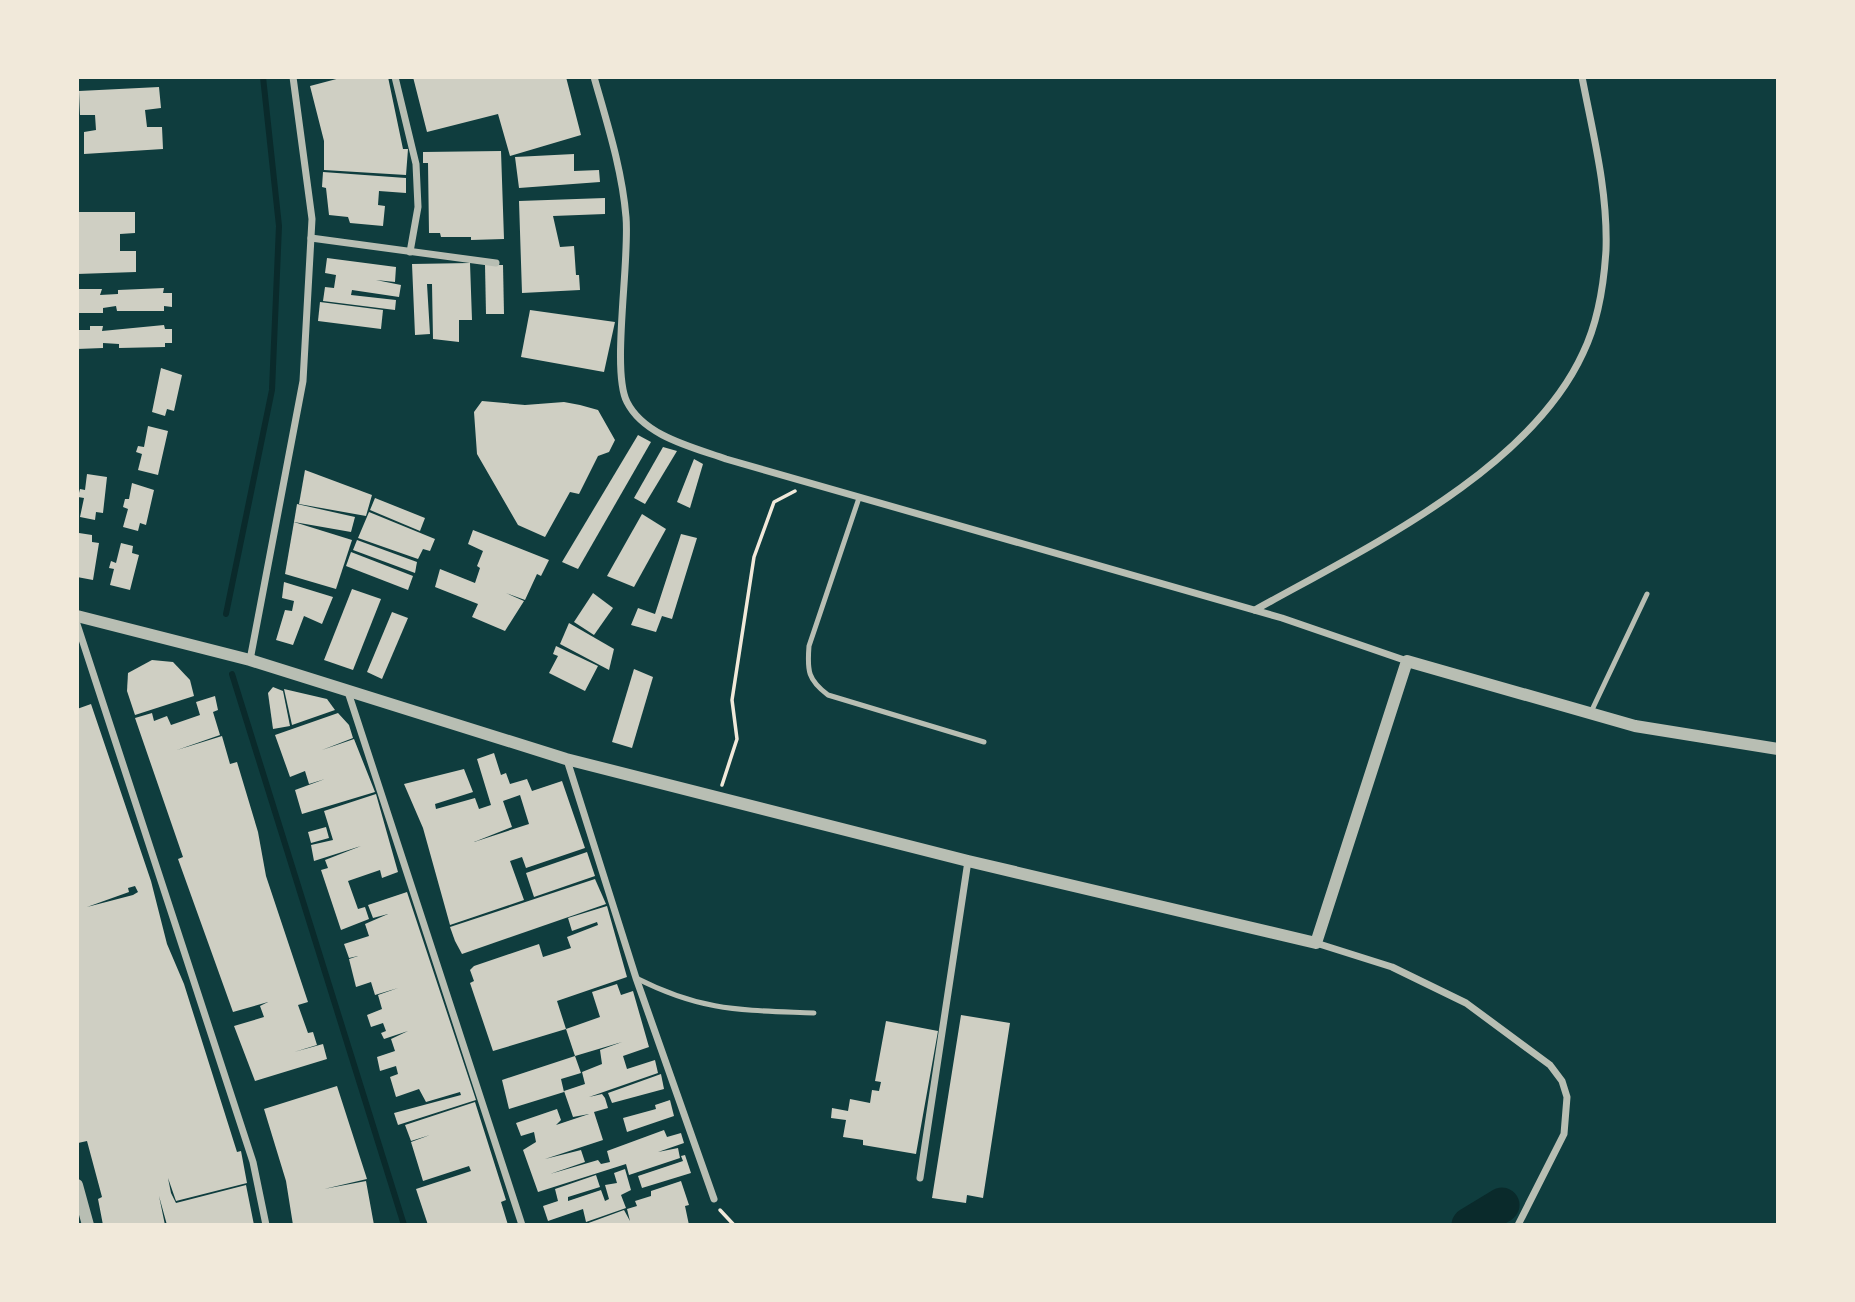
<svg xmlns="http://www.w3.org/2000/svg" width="1855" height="1302" viewBox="0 0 1855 1302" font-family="'Public Sans',sans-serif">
  <rect width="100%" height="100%" fill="#0f3d3e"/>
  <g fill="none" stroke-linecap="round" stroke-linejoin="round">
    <g stroke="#0a2a2b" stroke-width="6">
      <path d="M226 614 272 390 279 226 263 77"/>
      <path d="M232 674 404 1225"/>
    </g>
    <path stroke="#0a2a2b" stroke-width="35" d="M1469 1225 1502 1205"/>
  </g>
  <g fill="#cfcfc3" fill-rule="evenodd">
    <path d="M344 77H388L403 149H408L406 175 324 170V141L310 86Z"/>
    <path d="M413 77H566L581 135 510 156 498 114 427 132Z"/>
    <path d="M159 87 161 108 145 110 147 127H162L163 149 84 154V132L96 130 95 115H80L79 91Z"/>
    <path d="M501 151 504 239 471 240V237H441L440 233H429L428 163H423V152Z"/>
    <path d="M574 154V171L599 170 600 182 519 188 515 157Z"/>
    <path d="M323 172 406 178V193L379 191 378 205 385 206 383 226 350 223 348 217 329 215 326 188 322 187Z"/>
    <path d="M605 198V214L553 216 560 247 574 246 576 275H579L580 290 522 293 519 201Z"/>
    <path d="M77 212H135V233L120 234V251H136V272L77 274Z"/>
    <path d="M327 258 396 267 395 282 376 280 401 285 399 297 352 290 351 295 396 300 395 310 323 301 325 287 334 288 336 275 325 273Z"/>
    <path d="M470 263 472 320H459V342L433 339 432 284H427L430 334 415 335 412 264Z"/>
    <path d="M485 265H503L504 314H486Z"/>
    <path d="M164 288 163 293H172V307L164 306V311H117L116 306 103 308V313H77V289H102L100 295 118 294V290Z"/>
    <path d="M320 302 383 310 381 329 318 321Z"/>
    <path d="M530 310 615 322 604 372 521 357Z"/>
    <path d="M164 325 165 329H172V343H165V347L119 348V344L103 343V348L77 349V330H90V326H103L102 331Z"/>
    <path d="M161 368 182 375 174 411 167 409 165 416 152 412Z"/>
    <path d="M482 401 525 405 564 402 580 405 598 410 615 440 609 452 598 456 579 494 570 492 545 537 518 525 477 454 474 412Z"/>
    <path d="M148 426 168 431 158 475 138 470 142 454 136 452 138 446 144 447Z"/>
    <path d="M638 435 651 442 578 569 562 562Z"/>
    <path d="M663 447 677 451 645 504 634 498Z"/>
    <path d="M694 459 703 464 690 508 677 502Z"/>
    <path d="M305 470 372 495 366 516 299 504Z"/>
    <path d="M87 474 107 477 103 513 96 512 95 520 80 517 84 498 78 497 80 489 85 490Z"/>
    <path d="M132 483 154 490 146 525 140 523 138 531 123 527 128 509 123 507 125 499H129Z"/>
    <path d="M375 498 425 518 420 531 370 510Z"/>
    <path d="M297 504 355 517 351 532 294 522Z"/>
    <path d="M369 512 435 539 430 551 423 549 418 559 358 538Z"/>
    <path d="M642 514 666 529 634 587 607 576Z"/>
    <path d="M294 522 352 540 336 589 285 574Z"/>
    <path d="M473 530 549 560 541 576 537 574 525 600 506 593 524 601 505 631 472 617 478 604 435 587 440 569 475 583 480 568 477 566 483 551 468 544Z"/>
    <path d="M79 533 92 535V542L99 543 93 580 77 577Z"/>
    <path d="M681 534 697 538 672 619 662 616 656 632 631 625 638 608 655 614Z"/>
    <path d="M357 540 417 562 415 573 353 550Z"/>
    <path d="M121 543 133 546 132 553 139 555 130 590 110 585 114 569 109 568 111 561 116 563Z"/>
    <path d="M351 552 413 576 408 590 346 566Z"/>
    <path d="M284 582 333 597 322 624 304 616 293 645 276 640 285 610 292 611 294 601 282 598Z"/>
    <path d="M352 589 381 599 353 670 324 660Z"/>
    <path d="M593 593 613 608 594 635 574 622Z"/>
    <path d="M392 612 408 618 382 679 367 672Z"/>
    <path d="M569 623 614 649 609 670 560 644Z"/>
    <path d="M556 646 598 666 585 691 549 673 558 656 553 654Z"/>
    <path d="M152 660 173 662 190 680 194 696 135 715 127 691 128 673Z"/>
    <path d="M634 669 653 677 632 748 612 742Z"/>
    <path d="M273 687 283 691 290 726 273 729 268 693Z"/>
    <path d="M284 689 327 699 335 710 292 725Z"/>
    <path d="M215 696 218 710 213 712 220 735 177 750 222 736 230 764 237 762 258 832 266 876 308 1002 298 1005 308 1033 313 1032 317 1045 294 1052 323 1044 327 1059 255 1081 234 1026 264 1017 260 1006 268 1002 233 1012 178 859 183 857 135 718 152 713 154 721 167 716 171 725 200 715 196 702Z"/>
    <path d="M91 704 151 881 167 944 184 984 237 1152 241 1151 247 1183 176 1201 168 1178 171 1193 176 1203 246 1185 254 1225H167L159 1196 165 1225H103L98 1199 102 1197 87 1141 78 1143 77 1139V709ZM135 886 138 892 133 895 87 907 129 892 128 888Z"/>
    <path d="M338 713 349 725 353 738 322 750 354 739 375 792 302 814 295 790 325 779 309 784 305 771 290 777 275 735Z"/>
    <path d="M494 753 501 775 506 773 510 784 527 779 532 791 562 781 585 848 526 868 522 857 510 861 524 900 450 925 423 828 404 784 464 769 473 792 435 804 436 809 475 798 479 809 491 805 477 759ZM520 795 529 824 474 842 512 827 503 801Z"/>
    <path d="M376 794 398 872 382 878 380 870 348 881 358 909 365 907 369 919 341 930 321 870 328 868 325 860 361 846 314 861 311 845 333 840 324 811Z"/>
    <path d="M326 827 329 838 311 843 308 832Z"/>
    <path d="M587 852 595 876 534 897 526 873Z"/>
    <path d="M595 879 606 904 462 954 455 941 450 927Z"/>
    <path d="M407 892 476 1100 398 1125 394 1113 461 1095 460 1092 426 1102 419 1089 396 1097 390 1077 398 1074 396 1066 380 1071 377 1057 395 1051 391 1039 408 1031 384 1039 381 1033 386 1031 383 1023 371 1027 367 1015 382 1009 378 995 398 988 375 995 371 982 356 987 349 959 358 956 349 958 344 944 369 936 365 924 388 914 373 918 368 905Z"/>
    <path d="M607 906 627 977 557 1001 566 1029 600 1017 592 992 617 984 621 995 633 991 649 1047 623 1056 627 1069 655 1060 658 1073 589 1097 602 1094 605 1098 608 1108 594 1112 603 1140 545 1159 581 1150 585 1162 550 1174 598 1160 601 1164 610 1162 607 1151 664 1130 667 1137 681 1133 684 1143 658 1152 678 1148 680 1158 629 1175 626 1164 538 1192 523 1150 536 1142 534 1132 521 1136 516 1123 557 1109 561 1120 556 1125 589 1114 573 1117 564 1091 585 1084 582 1072 602 1064 600 1050 622 1042 575 1056 566 1029 493 1051 470 983 474 981 470 970 474 966 539 944 543 957 571 948 567 937 598 925 597 922 572 931 568 918Z"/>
    <path d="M961 1015 1010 1023 983 1198 967 1195 966 1203 932 1198Z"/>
    <path d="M886 1021 938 1031 916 1154 863 1145V1140L843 1137 846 1120 831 1118 832 1108 848 1111 850 1099 870 1103 872 1090 879 1091 881 1082 875 1081Z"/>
    <path d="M575 1056 581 1073 561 1079 564 1092 509 1109 502 1080Z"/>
    <path d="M661 1074 664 1089 612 1103 608 1093Z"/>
    <path d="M337 1086 367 1179 324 1189 366 1181 374 1225H293L286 1181 264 1109Z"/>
    <path d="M670 1100 674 1116 627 1132 623 1118 656 1109 655 1105Z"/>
    <path d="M475 1102 506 1200 501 1202 508 1225H428L416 1189 471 1171 469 1166 423 1181 411 1142 430 1135 411 1141 405 1125Z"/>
    <path d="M685 1155 691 1173 642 1188 638 1176 683 1161 681 1156Z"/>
    <path d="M625 1169 631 1190 621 1195 626 1208 586 1222 583 1209 548 1221 543 1206 558 1201 555 1189 596 1175 600 1187 568 1197V1201L601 1190 605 1201 609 1199 605 1185 617 1183 614 1173Z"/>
    <path d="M681 1181 689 1205 685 1206 689 1225H583L624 1210 630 1221 627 1209 637 1206 635 1201 651 1196V1191Z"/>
  </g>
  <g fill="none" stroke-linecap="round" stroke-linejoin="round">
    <g stroke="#f1e9da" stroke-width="3.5">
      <path d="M722 785 737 739 732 700 754 557 774 502 795 491"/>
      <path d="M720 1210 734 1225"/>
    </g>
    <g stroke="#b8beb3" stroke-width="5">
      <path d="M859 498 809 646C807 671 808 680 828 695L984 742"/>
      <path d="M1591 712 1647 594"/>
      <path d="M636 978C703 1012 741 1010 814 1013"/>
    </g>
    <g stroke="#b8beb3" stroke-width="7">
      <path d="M395 77 416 164 418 207 410 252"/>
      <path d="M594 77C607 123 622 169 626 217 630 261 611 371 627 402 644 436 692 447 726 459L1282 618 1407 661"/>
      <path d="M311 238 496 263"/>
      <path d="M1255 610C1364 549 1529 471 1583 353 1598 322 1604 283 1606 250 1608 191 1593 134 1582 77"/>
      <path d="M77 624 253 1162 266 1225"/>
      <path d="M250 660 303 381 312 219 293 77"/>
      <path d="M348 692 522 1225"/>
      <path d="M567 760 636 978 714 1199"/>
      <path d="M1316 943 1392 967 1466 1003 1550 1065 1562 1081 1567 1097 1564 1134 1518 1225"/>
      <path d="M920 1178 968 861"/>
    </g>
    <g stroke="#b8beb3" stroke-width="12">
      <path d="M77 616 250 660 566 759 968 861 1316 943 1407 661 1635 726 1778 749"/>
      <path d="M77 1185 88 1225"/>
    </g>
  </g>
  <rect width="1855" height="1302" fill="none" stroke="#f1e9da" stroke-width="158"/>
</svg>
